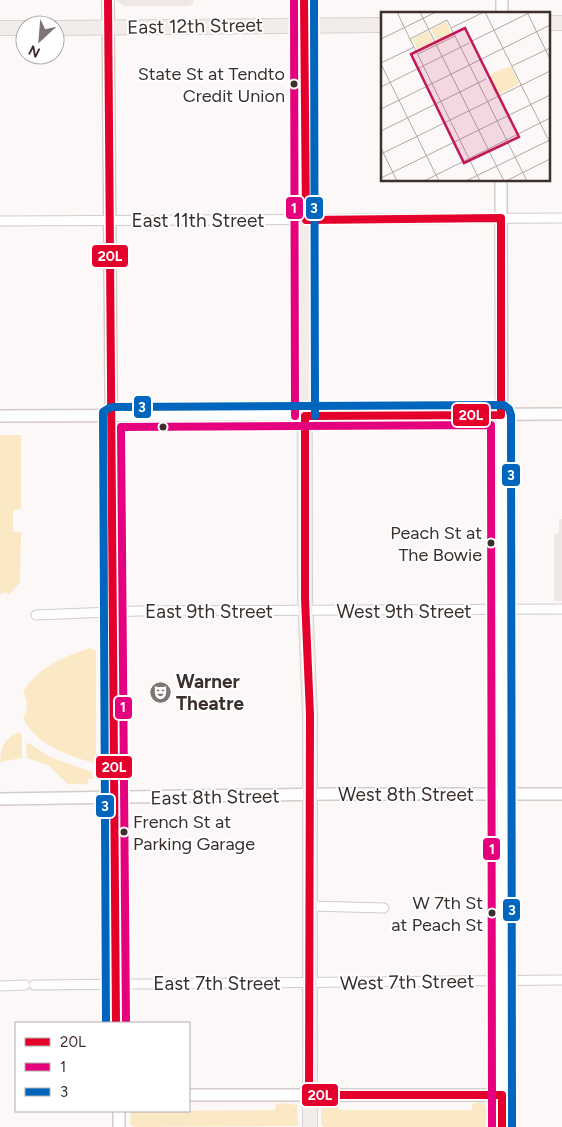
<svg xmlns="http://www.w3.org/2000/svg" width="562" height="1127" viewBox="0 0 562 1127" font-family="Figtree,sans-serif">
  <rect width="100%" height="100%" fill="#fcf8f8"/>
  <g fill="#efe7e6">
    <path d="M116 0H193V4L189 6H124Z"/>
    <path d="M559 519H562V601H554V534L559 533Z"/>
  </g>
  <g fill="#fbe9c5">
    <path d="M0 435H21V509L13 510V532H21L20 582 8 596 7 592 0 594Z"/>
    <path d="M90 648 96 651V759L94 763C67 755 36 745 23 718 28 711 28 699 23 692 38 667 63 657 90 648Z"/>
    <path d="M19 732 22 736V758L0 762C0 748 5 737 19 732Z"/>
    <path d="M29 743 50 757 92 772 93 779H88V784H68L48 765 27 758 26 744Z"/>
    <path d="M478 1102 484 1104 490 1112 489 1123 485 1127H325L321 1125V1107L328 1103 337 1104 339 1110H472V1104Z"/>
    <path d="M283 1103 297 1105 298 1126 134 1127 130 1124 131 1111 275 1110 276 1104Z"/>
  </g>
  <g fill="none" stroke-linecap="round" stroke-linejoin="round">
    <defs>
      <g id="street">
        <path d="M0 221 562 218"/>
        <path d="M36 615 137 611 562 609"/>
        <path d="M311 906 384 908"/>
        <path d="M34 985 562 980"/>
        <path d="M0 986 25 985"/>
      </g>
      <g id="secondary">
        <path d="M108 0 116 1023"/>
        <path d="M502 0V14"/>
        <path d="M501 180 503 794 502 1127"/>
        <path d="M0 416 562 414"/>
        <path d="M0 799 328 794H562"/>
        <path d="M189 1095H502"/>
        <path d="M119 1111V1127"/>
      </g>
      <g id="primary">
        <path d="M304 0 305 598 310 715V1127"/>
        <path d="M548 23H562"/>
        <path d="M0 28H25"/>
        <path d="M55 28 382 25"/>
      </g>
    </defs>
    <use href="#street" stroke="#d4cbcb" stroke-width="11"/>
    <use href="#secondary" stroke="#d4cbcb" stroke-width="14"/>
    <use href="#primary" stroke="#d7d3d3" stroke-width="16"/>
    <use href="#street" stroke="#fffefe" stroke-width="9"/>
    <use href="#secondary" stroke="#fffefe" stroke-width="11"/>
    <use href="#primary" stroke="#f3edea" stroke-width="14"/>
    <defs>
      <g id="bus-1">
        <path d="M108 0 116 1023"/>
        <path d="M304 0 306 220 501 218V415L305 416V598L310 715 309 1095H502V1127"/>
      </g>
      <g id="bus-2">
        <path d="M294 0 295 416"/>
        <path d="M126 1023 121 427 491 425 492 1127"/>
      </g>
      <g id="bus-3">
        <path d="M314 0 315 416"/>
        <path d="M106 1023 103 412 111 407 504 405 509 409 511 415 512 1127"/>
      </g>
    </defs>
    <use href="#bus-1" stroke="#fff" stroke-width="11"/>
    <use href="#bus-2" stroke="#fff" stroke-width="11"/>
    <use href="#bus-3" stroke="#fff" stroke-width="11"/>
    <use href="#bus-1" stroke="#e4002b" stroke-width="8"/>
    <use href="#bus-2" stroke="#e5007d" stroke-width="8"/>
    <use href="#bus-3" stroke="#0065bd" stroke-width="8"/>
  </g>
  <defs>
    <symbol id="theatre-disc" viewBox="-11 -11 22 22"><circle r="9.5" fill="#807575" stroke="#fff"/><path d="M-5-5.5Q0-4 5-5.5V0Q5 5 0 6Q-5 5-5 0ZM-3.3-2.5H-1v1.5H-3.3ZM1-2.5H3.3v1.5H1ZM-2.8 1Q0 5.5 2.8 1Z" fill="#fff"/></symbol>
  </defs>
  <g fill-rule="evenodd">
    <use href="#theatre-disc" x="148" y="680" width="25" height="25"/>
  </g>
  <g fill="#3d2f2e" stroke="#fff" stroke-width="2">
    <circle cx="294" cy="84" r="4.5"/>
    <circle cx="163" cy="427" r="4.5"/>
    <circle cx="491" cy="543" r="4.5"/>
    <circle cx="124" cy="832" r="4.5"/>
    <circle cx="492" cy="913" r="4.5"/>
  </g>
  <g text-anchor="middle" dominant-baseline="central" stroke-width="4" stroke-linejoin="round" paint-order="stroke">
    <g font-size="18" fill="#3d2f2e" stroke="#fff" text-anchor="end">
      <text x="285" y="74">State St at Tendto<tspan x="285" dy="22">Credit Union</tspan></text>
      <text x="482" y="533">Peach St at<tspan x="482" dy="22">The Bowie</tspan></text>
      <text x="133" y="822" text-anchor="start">French St at<tspan x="133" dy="22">Parking Garage</tspan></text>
      <text x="483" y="903">W 7th St<tspan x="483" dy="22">at Peach St</tspan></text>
    </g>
    <g font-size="19" fill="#3d2f2e" stroke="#fff">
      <text transform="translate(195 26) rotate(-1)">East 12th Street</text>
      <text x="198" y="220">East 11th Street</text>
      <text x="209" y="611">East 9th Street</text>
      <text x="404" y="611">West 9th Street</text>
      <text x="406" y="794">West 8th Street</text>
      <text transform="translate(215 797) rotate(-1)">East 8th Street</text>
      <text transform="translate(407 982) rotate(-1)">West 7th Street</text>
      <text x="217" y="983">East 7th Street</text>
    </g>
    <g font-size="19" font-weight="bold" fill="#3d2f2e" stroke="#fff" text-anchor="start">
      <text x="176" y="681">Warner<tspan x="176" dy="22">Theatre</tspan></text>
    </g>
  </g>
  <g transform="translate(381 12)">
    <rect width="169" height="169" fill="#fcf8f8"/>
    <path d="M65 10 72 24 57 32 50 17ZM47 19 54 33 38 40 31 27ZM130 54 138 72 115 84 108 69 111 61Z" fill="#fbe9c5"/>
    <path fill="none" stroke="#b0a8a7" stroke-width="1" d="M16 0 29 27M39 0 123 169M104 0 169 131M146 0 169 47M70 16 103 0M0 27 55 0M89 30 150 0M37 42 74 24M0 51 33 35M0 52 58 169M131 54 169 36M0 75 88 31M0 97 169 13M0 119 105 67M0 136 16 169M0 142 169 59M0 166 169 83M43 169 169 106M85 169 169 128M99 169 29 27 66 8 146 169M125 169 169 147"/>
    <path fill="#c2185b" fill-opacity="0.15" stroke="#c2185b" stroke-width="2.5" d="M84 16 138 125 83 151 30 42Z"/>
    <rect width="169" height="169" fill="none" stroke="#3d2f2e" stroke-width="2.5"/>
  </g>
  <g stroke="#fff" stroke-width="2">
    <rect x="285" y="196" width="19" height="24" rx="5" fill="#e5007d"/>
    <rect x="305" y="196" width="19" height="24" rx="5" fill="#0065bd"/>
    <rect x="91" y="244" width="38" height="24" rx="5" fill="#e4002b"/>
    <rect x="133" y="395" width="19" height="24" rx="5" fill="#0065bd"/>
    <rect x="452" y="403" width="38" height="24" rx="5" fill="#e4002b"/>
    <rect x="501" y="463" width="20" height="24" rx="5" fill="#0065bd"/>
    <rect x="114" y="696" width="19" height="24" rx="5" fill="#e5007d"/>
    <rect x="95" y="755" width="38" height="24" rx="5" fill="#e4002b"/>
    <rect x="95" y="794" width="20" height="24" rx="5" fill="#0065bd"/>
    <rect x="482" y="837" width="19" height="24" rx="5" fill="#e5007d"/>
    <rect x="502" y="898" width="19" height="24" rx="5" fill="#0065bd"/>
    <rect x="301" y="1083" width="38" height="24" rx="5" fill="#e4002b"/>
  </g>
  <g font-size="14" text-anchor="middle" font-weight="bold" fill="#fff">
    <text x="294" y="213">1</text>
    <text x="314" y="213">3</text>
    <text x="110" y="261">20L</text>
    <text x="142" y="412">3</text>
    <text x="471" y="420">20L</text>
    <text x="511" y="480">3</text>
    <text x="123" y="712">1</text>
    <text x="114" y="772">20L</text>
    <text x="105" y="811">3</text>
    <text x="492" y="854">1</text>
    <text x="512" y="915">3</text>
    <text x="320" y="1100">20L</text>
  </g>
  <rect x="15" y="1022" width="175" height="90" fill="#ffffff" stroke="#b1acab"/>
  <rect x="25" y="1038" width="25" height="8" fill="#e4002b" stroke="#b1acab"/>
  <text x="60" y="1047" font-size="15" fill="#3d2f2e">20L</text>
  <rect x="25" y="1063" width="25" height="8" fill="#e5007d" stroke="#b1acab"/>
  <text x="60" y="1072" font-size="15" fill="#3d2f2e">1</text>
  <rect x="25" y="1088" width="25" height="8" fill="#0065bd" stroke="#b1acab"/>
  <text x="60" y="1097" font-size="15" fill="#3d2f2e">3</text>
  <g transform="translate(40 40) rotate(206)"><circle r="24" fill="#ffffff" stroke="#b1acab"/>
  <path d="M0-4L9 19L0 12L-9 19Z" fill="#807575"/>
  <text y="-8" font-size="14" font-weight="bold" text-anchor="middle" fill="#3d2f2e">N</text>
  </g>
</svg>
